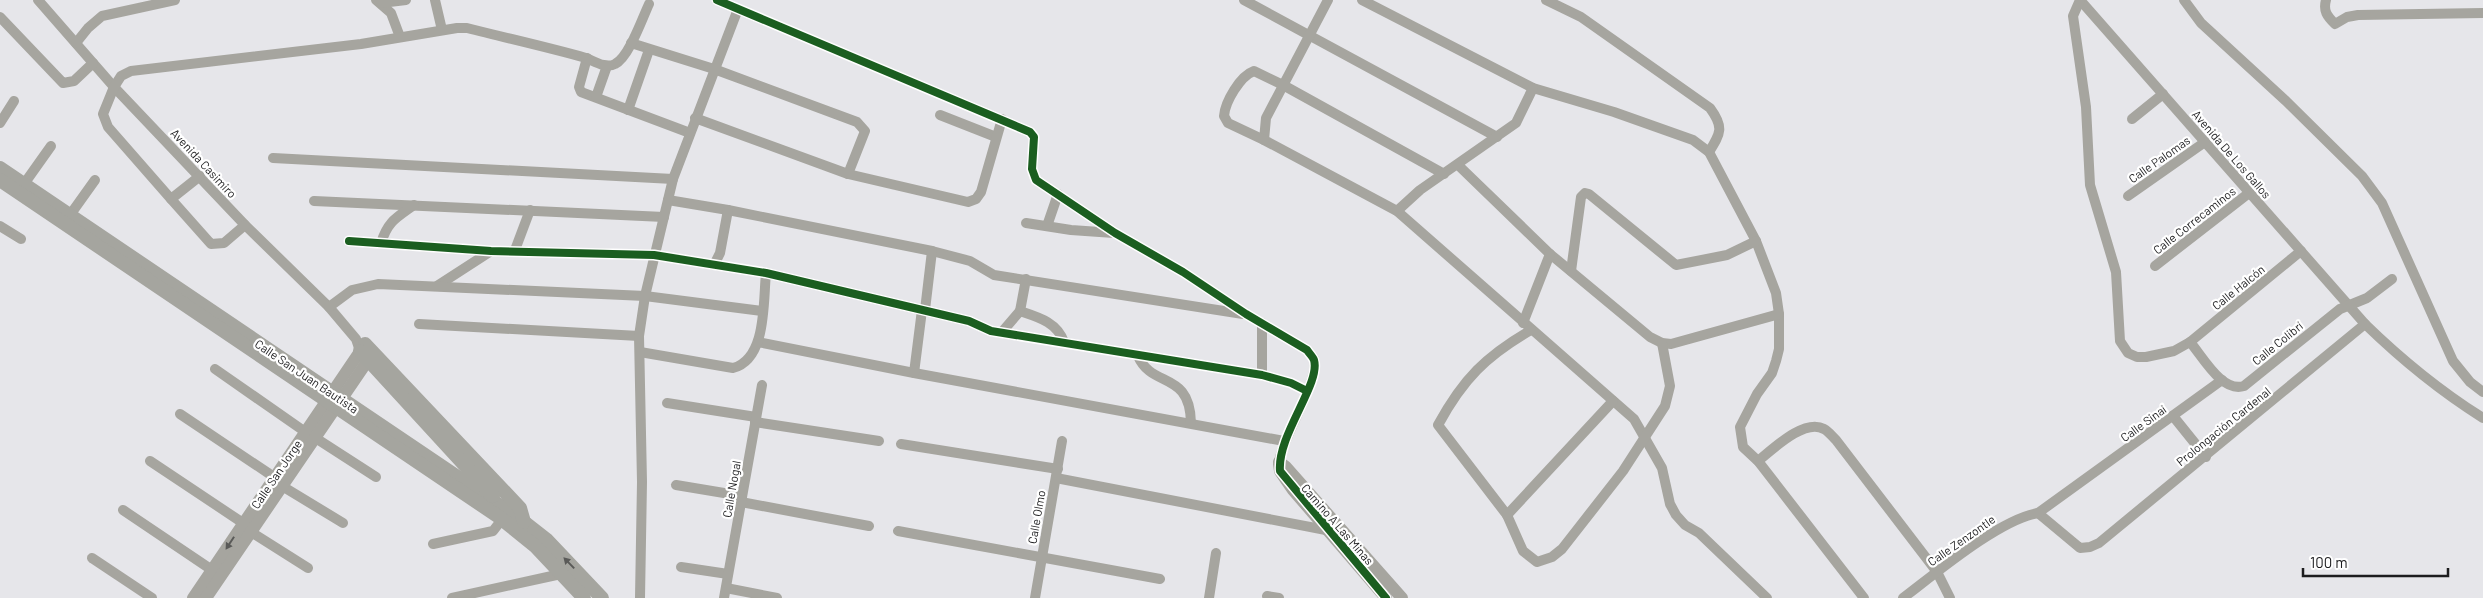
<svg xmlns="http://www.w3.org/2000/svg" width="2483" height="598" viewBox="0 0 2483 598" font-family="Barlow,sans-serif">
  <rect width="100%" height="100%" fill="#e6e6ea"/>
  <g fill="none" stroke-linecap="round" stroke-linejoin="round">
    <g stroke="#a6a59f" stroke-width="10">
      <path d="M38 0 114 87 245 225 329 307 356 339 360 351"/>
      <path d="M376 0 391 13 400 37"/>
      <path d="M435 0 442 30"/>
      <path d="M717 0 1030 132 1034 137 1032 169 1036 180 1115 233 1183 272 1246 314 1307 350C1309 353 1313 356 1314 359 1320 380 1283 435 1279 462"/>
      <path d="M1244 0 1497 137"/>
      <path d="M1328 0 1266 118 1264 140 1397 211 1634 419 1662 468 1670 504 1676 515 1685 525 1699 533 1767 598"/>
      <path d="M1362 0 1533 88 1614 112 1693 140 1709 152 1756 241 1776 293 1779 314V349L1776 361 1772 373 1757 394 1740 427 1743 447 1758 461 1864 598"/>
      <path d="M1546 0 1581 17 1710 108C1724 127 1721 133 1709 152"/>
      <path d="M2080 0 2365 324C2401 359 2440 391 2483 418"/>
      <path d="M2080 0 2073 16 2086 107 2090 185 2116 272 2120 341 2128 353 2137 357H2146L2174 351 2190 342 2301 251"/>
      <path d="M2184 0 2201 23 2286 101 2362 176 2382 203 2453 361 2470 382 2483 392"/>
      <path d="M2326 0C2323 11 2327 16 2335 24L2347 17 2358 15 2483 13"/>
      <path d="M381 3 406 0"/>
      <path d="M0 17 63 83 74 81 93 63"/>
      <path d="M76 43 88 28 102 16 175 0"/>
      <path d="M631 43 714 69 857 122 865 131 848 174"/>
      <path d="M587 58 579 87 581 92 690 133"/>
      <path d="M596 97 607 66"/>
      <path d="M628 110 649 50"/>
      <path d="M940 115 996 137"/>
      <path d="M695 118 848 174 968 202 976 199 981 192 1002 119"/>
      <path d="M2132 119 2163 94"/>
      <path d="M0 123 14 101"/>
      <path d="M1264 140 1228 123 1224 116C1225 102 1240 76 1254 71L1283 85 1444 174"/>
      <path d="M273 158 673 179"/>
      <path d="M1458 165 1550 254 1650 337 1662 343 1671 344 1779 314"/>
      <path d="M200 176 171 199 108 127 103 114 114 87 121 76 131 71 361 44 457 28H467C506 38 547 47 586 58 594 61 606 69 615 64 629 57 642 19 649 4"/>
      <path d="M24 184 51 146"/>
      <path d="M2128 196 2205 142"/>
      <path d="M171 199 211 244 224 243 245 225"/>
      <path d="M668 200 728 210 932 251 970 261 994 275 1243 314"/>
      <path d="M314 201 664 217"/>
      <path d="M1397 211 1420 190 1516 123 1533 88"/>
      <path d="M70 215 95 180"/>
      <path d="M1026 223 1071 230 1114 233"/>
      <path d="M0 226 21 239"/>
      <path d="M1047 226 1058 194"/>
      <path d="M349 241 491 251 654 255 766 273 969 321 991 331 1262 375 1291 383 1307 391"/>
      <path d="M381 243C388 221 396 218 414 205"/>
      <path d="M515 250 530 210"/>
      <path d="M714 265 720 253 728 210"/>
      <path d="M2155 266 2249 193"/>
      <path d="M1571 271 1581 197 1585 193 1589 194 1676 265 1727 255 1756 241"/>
      <path d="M1026 279 1020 311C1038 317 1057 322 1064 342"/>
      <path d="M437 286 491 251"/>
      <path d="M329 307 352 290 378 284 645 296 762 311"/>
      <path d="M925 310 932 251"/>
      <path d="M1262 323V375"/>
      <path d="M1523 323 1550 254"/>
      <path d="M419 324 639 336"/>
      <path d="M1531 330C1486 356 1463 379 1438 425L1507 515 1523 551 1537 562 1552 557 1562 549 1623 471 1665 406 1670 386 1662 343"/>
      <path d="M1002 332 1020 311"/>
      <path d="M758 342 914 373 1284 441"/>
      <path d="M2190 342C2203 357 2222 393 2244 386L2340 309 2367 298 2392 279"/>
      <path d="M640 352 733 368C767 359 763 302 766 273"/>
      <path d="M1138 356C1152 389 1190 370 1191 423"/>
      <path d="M215 369 304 431"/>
      <path d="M914 373 922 310"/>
      <path d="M667 403 756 417"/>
      <path d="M180 414 274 477"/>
      <path d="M2173 416 2206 457"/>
      <path d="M755 422 879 441"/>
      <path d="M314 437 376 477"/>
      <path d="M901 444 1058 469"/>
      <path d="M150 461 243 523"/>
      <path d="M1758 461C1772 450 1804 418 1824 429 1828 431 1832 436 1836 440L1937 572 1950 598"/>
      <path d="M1056 478 1331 531"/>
      <path d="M676 485 742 496"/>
      <path d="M282 486 343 523"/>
      <path d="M741 502 869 526"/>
      <path d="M123 510 212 570"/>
      <path d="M2038 513 2080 548 2090 547 2099 543 2365 324"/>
      <path d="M1507 515 1613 401"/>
      <path d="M898 531 1160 579"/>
      <path d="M251 532 308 568"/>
      <path d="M433 544 493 531 500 522 499 513"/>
      <path d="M92 558 152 598"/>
      <path d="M681 567 728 574"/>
      <path d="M726 588 777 598"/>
      <path d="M1267 596 1279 598"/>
      <path d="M452 598 561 574"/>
      <path d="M640 598 642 482 639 336 645 296 673 179 738 9"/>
      <path d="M724 598 762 385"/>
      <path d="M1035 598 1062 441"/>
      <path d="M1209 598 1216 553"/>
      <path d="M1903 598C1936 573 2000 519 2038 513L2222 380"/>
    </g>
    <g stroke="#a6a59f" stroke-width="12">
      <path d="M1279 462 1286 467 1402 598"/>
      <path d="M1279 464 1280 471 1293 490 1386 598"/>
      <path d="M193 598 365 344"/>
      <path d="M206 598 364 366 372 351"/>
    </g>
    <g stroke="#a5a59f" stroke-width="14">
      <path d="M0 168 524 522 547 540 602 598"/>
      <path d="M0 180 499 517 535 546 584 598"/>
      <path d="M365 344 520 508 524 522"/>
      <path d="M360 351 493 496"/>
    </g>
    <defs>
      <g id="cycleway">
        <path d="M717 0 1030 132 1034 137 1032 169 1036 180 1115 233 1183 272 1246 314 1307 350C1309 353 1313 357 1314 360 1321 384 1277 435 1280 471L1386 598"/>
        <path d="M349 241 491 251 654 255 766 273 969 321 991 331 1262 375 1291 383 1307 391"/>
      </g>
    </defs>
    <use href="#cycleway" stroke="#fff" stroke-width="11"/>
    <use href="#cycleway" stroke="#1b5e20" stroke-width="8"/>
  </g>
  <defs><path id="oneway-solid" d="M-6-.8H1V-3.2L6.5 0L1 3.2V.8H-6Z" transform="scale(1.25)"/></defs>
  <g fill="#5a5a58">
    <use href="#oneway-solid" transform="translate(230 543) rotate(123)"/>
    <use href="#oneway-solid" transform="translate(569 563) rotate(-134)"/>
  </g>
  <g text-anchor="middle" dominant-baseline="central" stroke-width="4.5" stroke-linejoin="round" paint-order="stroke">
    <g font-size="12" fill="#1c1c1e" stroke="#fff">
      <text transform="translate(2232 154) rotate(49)">Avenida De Los Gallos</text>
      <text transform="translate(2159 159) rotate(-35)">Calle Palomas</text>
      <text transform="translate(204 163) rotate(47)">Avenida Casimiro</text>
      <text transform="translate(2194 220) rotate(-38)">Calle Correcaminos</text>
      <text transform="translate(2238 287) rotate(-39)">Calle Halcón</text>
      <text transform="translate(2277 343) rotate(-39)">Calle Colibrí</text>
      <text transform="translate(307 376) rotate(34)">Calle San Juan Bautista</text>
      <text transform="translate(2143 423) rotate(-36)">Calle Sinaí</text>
      <text transform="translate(2223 426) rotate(-39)">Prolongación Cardenal</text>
      <text transform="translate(276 474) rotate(-56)">Calle San Jorge</text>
      <text transform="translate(731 489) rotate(-80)">Calle Nogal</text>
      <text transform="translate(1036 517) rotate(-80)">Calle Olmo</text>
      <text transform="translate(1338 524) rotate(49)">Camino A Las Minas</text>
      <text transform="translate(1961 540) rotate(-35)">Calle Zenzontle</text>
    </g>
  </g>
  <path d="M2303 568v8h145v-8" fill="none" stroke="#1c1c1e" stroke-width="2.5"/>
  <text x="2310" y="568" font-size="15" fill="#1c1c1e" stroke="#ffffff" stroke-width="4" paint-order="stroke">100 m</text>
</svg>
